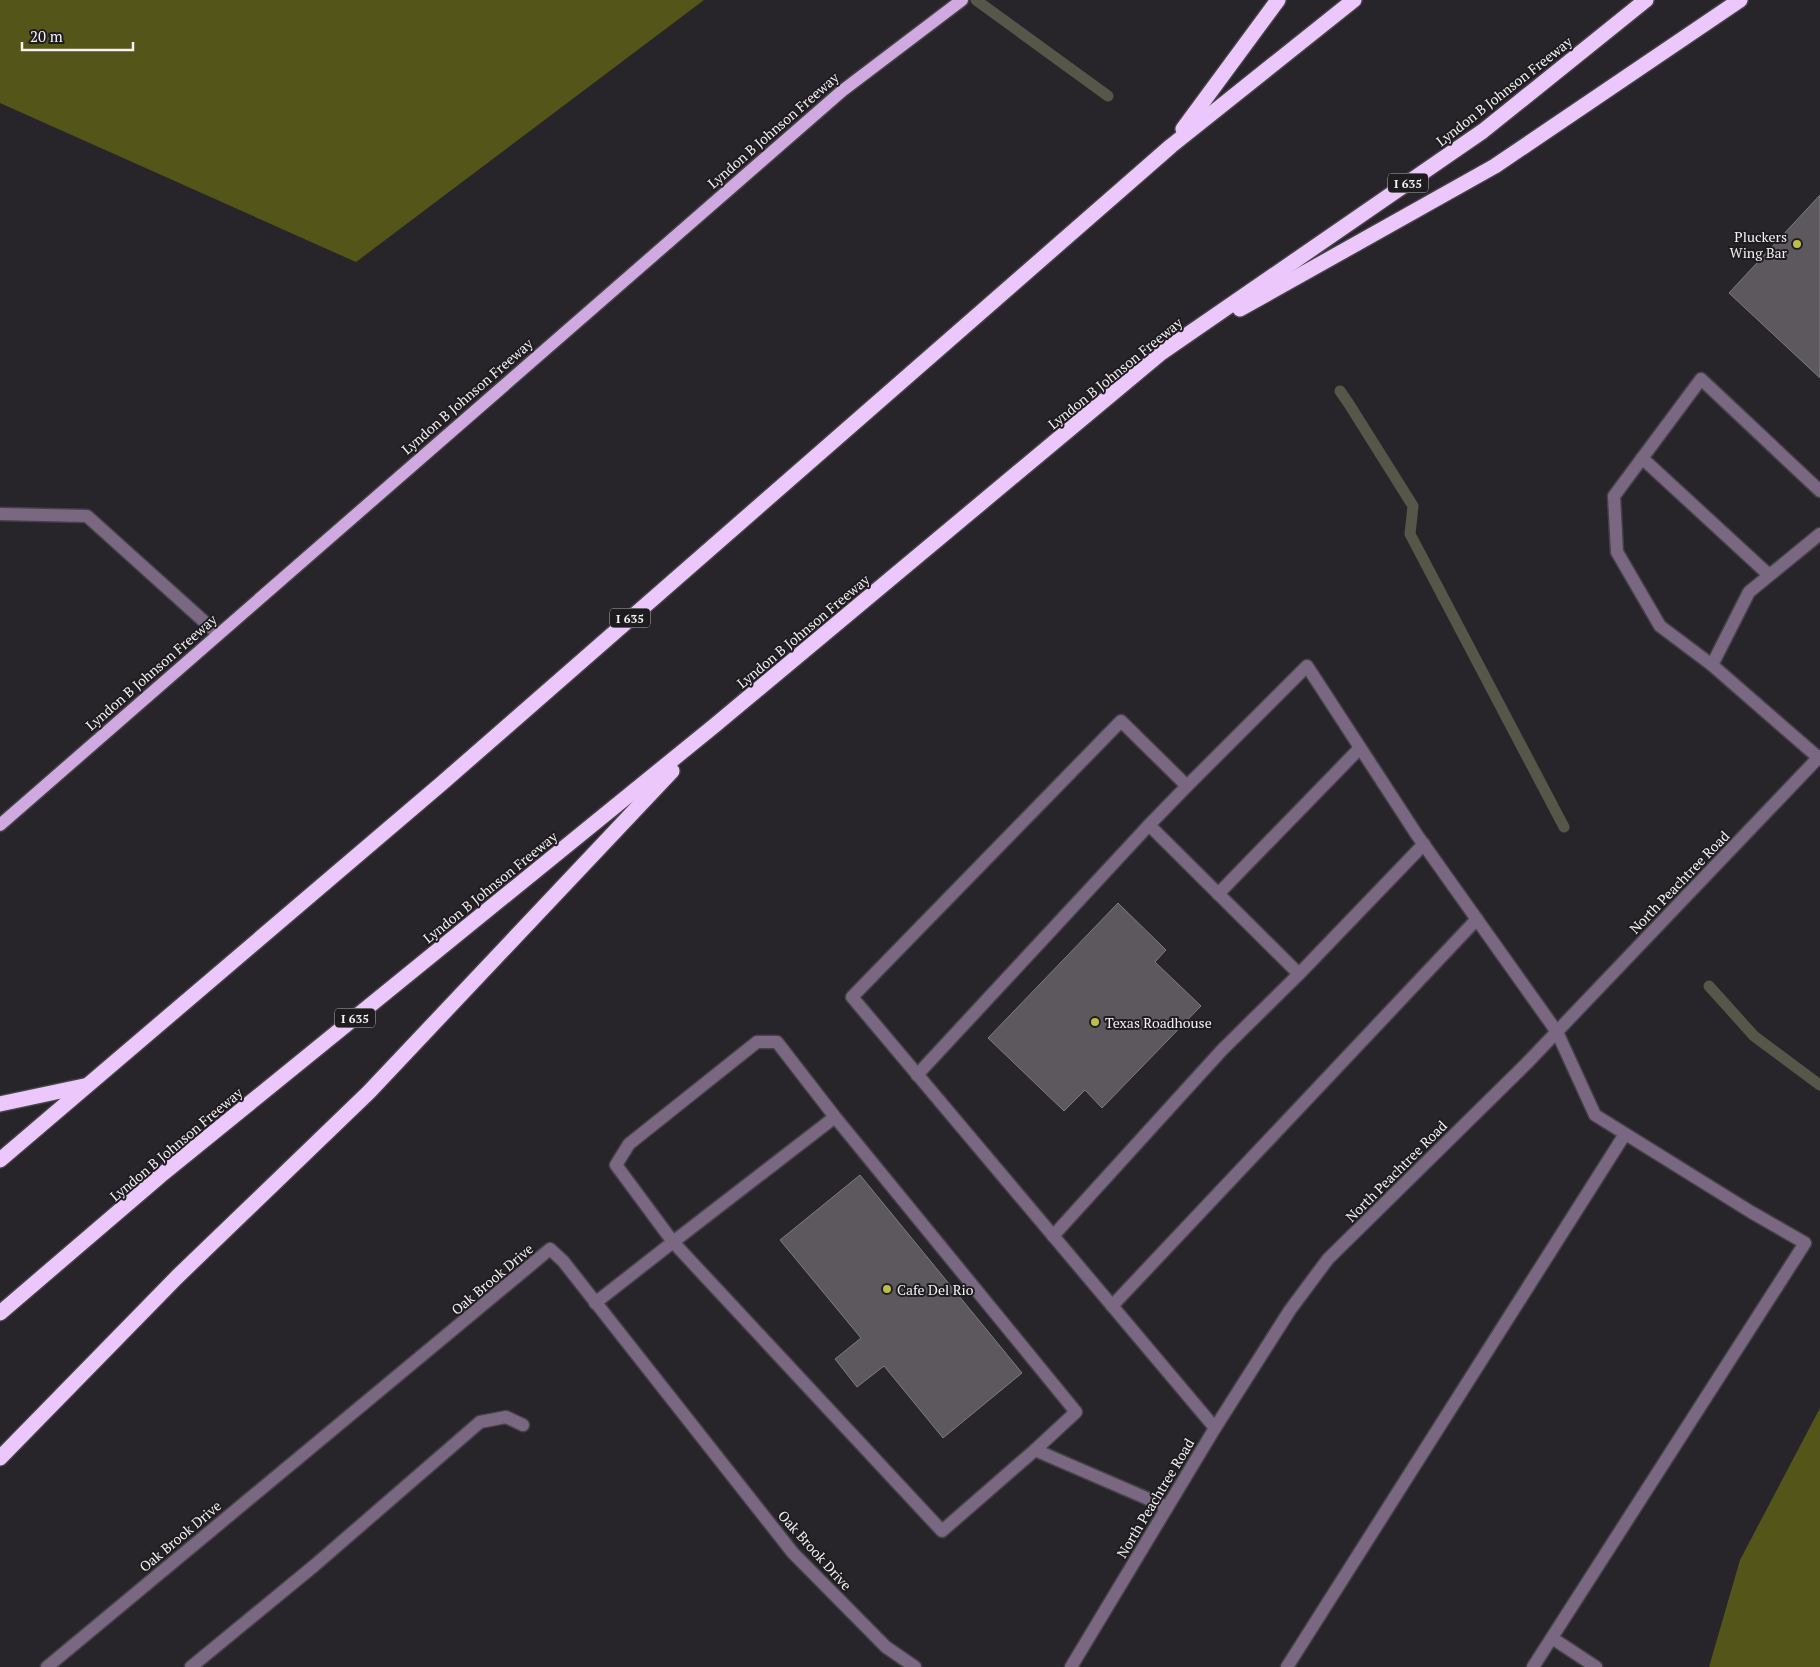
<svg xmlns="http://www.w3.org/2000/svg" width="1820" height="1667" viewBox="0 0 1820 1667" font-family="'PT Serif',serif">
  <rect width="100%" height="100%" fill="#28252a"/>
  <g fill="#545619">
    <path d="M0 0H704L356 262 0 103Z"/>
    <path d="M1820 1408V1667H1709L1740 1560Z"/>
  </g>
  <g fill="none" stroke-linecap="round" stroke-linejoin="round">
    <g stroke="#565649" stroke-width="11">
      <path d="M976 0 1108 96"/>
      <path d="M1340 391 1349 404 1413 506 1410 534 1564 827"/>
      <path d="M1709 986 1754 1036 1820 1085"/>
    </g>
  </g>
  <g fill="#5c585d" stroke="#7e7a80">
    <path d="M1820 195V378L1729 293Z"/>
    <path d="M1118 903 1166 950 1155 962 1201 1006 1102 1108 1085 1090 1064 1111 988 1038Z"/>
    <path d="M860 1175 1022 1373 943 1438 884 1366 857 1387 835 1359 861 1338 780 1240Z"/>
  </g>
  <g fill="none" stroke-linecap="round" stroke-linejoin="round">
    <defs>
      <g id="minor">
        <path d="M1642 458 1769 575"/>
        <path d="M0 514 87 516 218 634"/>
        <path d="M1820 534 1749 592 1712 665 1820 759"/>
        <path d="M1712 665 1660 626 1617 552 1614 496 1701 379 1820 491"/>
        <path d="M1187 786 1149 825 1299 974"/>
        <path d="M1218 894 1360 748"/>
        <path d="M917 1075 1149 825"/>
        <path d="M835 1117 777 1042H757L629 1144 616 1165 673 1242 835 1117 1076 1412 1035 1450"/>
        <path d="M1053 1236 1222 1050 1299 974 1424 844"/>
        <path d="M595 1303 673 1242 942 1531 1035 1450 1167 1507"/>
        <path d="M1112 1306 1477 919"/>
        <path d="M1215 1428 852 997 1121 721 1187 786 1307 666 1417 835 1557 1032 1595 1115 1751 1212 1805 1243 1533 1667"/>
        <path d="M1552 1638 1596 1667"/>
        <path d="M47 1667 550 1249 563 1261 793 1553 886 1647 915 1667"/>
        <path d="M191 1667 315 1565 480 1422 506 1417 523 1425"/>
        <path d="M1071 1667 1215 1428 1290 1310 1328 1259 1527 1063 1820 756"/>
        <path d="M1287 1667 1625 1134"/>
      </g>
      <path id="major" d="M0 825 842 91 962 0"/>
      <g id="highway">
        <path d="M1183 129 1278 0"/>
        <path d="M1240 309 1495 166 1740 0"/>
        <path d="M0 1104 84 1086"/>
        <path d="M0 1160 441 784 1171 146 1354 0"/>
        <path d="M0 1313 160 1176 714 726 1161 353 1483 131 1646 0"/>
        <path d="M0 1458 177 1277 369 1092 672 771"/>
      </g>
    </defs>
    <use href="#minor" stroke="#444246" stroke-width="15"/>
    <use href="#major" stroke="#444246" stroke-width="15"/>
    <use href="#highway" stroke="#444246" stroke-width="18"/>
    <use href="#minor" stroke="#7a6882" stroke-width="12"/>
    <use href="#major" stroke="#cfa9e0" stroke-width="12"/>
    <use href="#highway" stroke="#ecc7fc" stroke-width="15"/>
  </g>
  <g fill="#bcbf44" stroke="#1f1c20" stroke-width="2">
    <circle cx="1797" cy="244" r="5"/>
    <circle cx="1095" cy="1022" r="5"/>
    <circle cx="887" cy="1289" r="5"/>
  </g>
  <g text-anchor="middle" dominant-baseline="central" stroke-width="4" stroke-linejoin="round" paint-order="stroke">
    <g fill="#1f1c20" stroke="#b3b1b4" stroke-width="1">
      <rect x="1388" y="173.5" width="40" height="19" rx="4"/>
      <rect x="610" y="608.5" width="40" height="19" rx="4"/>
      <rect x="335" y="1008.5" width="40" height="19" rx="4"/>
    </g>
    <g font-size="12" font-weight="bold" fill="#f3f1f4">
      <text x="1408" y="183">I 635</text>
      <text x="630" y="618">I 635</text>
      <text x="355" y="1018">I 635</text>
    </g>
    <g font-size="14" fill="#f3f1f4" stroke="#1f1c20">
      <text transform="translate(1504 91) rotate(-38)">Lyndon B Johnson Freeway</text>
      <text transform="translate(773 130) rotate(-41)">Lyndon B Johnson Freeway</text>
      <text transform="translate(1115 373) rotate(-39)">Lyndon B Johnson Freeway</text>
      <text transform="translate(467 396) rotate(-41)">Lyndon B Johnson Freeway</text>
      <text transform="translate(803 631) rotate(-40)">Lyndon B Johnson Freeway</text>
      <text transform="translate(151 672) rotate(-41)">Lyndon B Johnson Freeway</text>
      <text transform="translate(1679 882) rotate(-46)">North Peachtree Road</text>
      <text transform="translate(490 887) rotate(-39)">Lyndon B Johnson Freeway</text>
      <text transform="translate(176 1144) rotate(-40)">Lyndon B Johnson Freeway</text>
      <text transform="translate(1396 1171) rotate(-45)">North Peachtree Road</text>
      <text transform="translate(492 1279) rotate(-40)">Oak Brook Drive</text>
      <text transform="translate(1155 1498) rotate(-59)">North Peachtree Road</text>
      <text transform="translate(180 1536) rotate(-40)">Oak Brook Drive</text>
      <text transform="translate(815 1550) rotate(48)">Oak Brook Drive</text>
    </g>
    <g font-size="14" fill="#f3f1f4" stroke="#1f1c20" text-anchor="start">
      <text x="1787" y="236" text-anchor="end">Pluckers<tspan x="1787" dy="16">Wing Bar</tspan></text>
      <text x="1105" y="1022">Texas Roadhouse</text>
      <text x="897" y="1289">Cafe Del Rio</text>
    </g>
  </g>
  <path d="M22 42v8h111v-8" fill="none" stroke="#f3f1f4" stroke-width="2.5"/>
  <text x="30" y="42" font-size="15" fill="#f3f1f4" stroke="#1f1c20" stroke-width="4" paint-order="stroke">20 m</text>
</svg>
